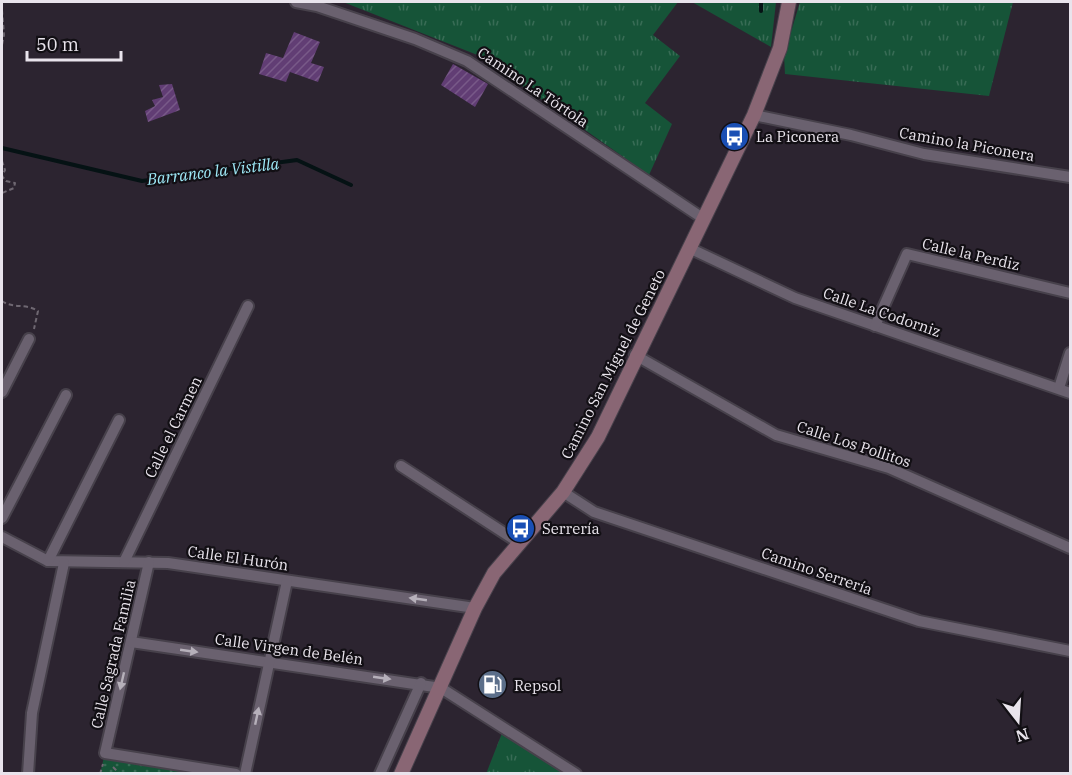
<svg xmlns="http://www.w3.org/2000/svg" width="1072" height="775" viewBox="0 0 1072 775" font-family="'IBM Plex Serif',serif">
  <defs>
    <pattern id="grass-tufts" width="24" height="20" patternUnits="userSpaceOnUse" patternTransform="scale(1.5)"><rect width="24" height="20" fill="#165438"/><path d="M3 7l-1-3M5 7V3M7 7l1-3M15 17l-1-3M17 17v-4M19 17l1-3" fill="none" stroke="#386c55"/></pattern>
    <pattern id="park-dots" width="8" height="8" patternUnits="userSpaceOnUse" patternTransform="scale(1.5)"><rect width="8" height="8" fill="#165438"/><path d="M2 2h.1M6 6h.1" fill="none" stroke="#386c55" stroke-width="1.8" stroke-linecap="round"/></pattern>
    <pattern id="building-hatch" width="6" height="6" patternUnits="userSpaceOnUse" patternTransform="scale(1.5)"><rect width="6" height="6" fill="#613d74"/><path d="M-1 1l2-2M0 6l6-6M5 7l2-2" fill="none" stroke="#785988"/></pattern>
  </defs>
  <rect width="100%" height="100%" fill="#2c2430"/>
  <g fill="url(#grass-tufts)">
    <path d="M343 2H678L653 35 680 56 645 103 672 124 649 175 480 56Z"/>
    <path d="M692 2H776L771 47Z"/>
    <path d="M800 2H1013L989 96 785 74 784 55Z"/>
    <path d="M504 728 574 774H486Z"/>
  </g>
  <path fill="url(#park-dots)" d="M105 753 236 774H100Z"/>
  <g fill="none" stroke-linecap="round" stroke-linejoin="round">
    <g stroke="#051214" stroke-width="4">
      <path d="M761 2V11"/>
      <path d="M2 148 142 181 297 160 351 185"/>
    </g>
  </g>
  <g fill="url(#building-hatch)">
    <path d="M294 32 320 42 311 63 324 67 318 82 290 72 286 82 259 74 266 53 283 58Z"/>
    <path d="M453 64 488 84 475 107 441 85Z"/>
    <path d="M172 84 180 110 148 122 145 111 155 106 152 100 163 97 159 85Z"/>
  </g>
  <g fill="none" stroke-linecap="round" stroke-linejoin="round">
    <defs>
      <g id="street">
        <path d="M296 2 317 6 415 39 467 61 704 219"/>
        <path d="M754 115 851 135 924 154 1070 177"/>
        <path d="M689 248 795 298 1070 393"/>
        <path d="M875 326 907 254 1070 293"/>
        <path d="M635 355 776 435 889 468 1070 548"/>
        <path d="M1059 388 1070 353"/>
        <path d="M2 392 29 339"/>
        <path d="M401 466 518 542"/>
        <path d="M563 492 594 512 919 621 1070 651"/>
        <path d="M2 518 66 395"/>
        <path d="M2 537 48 561 168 563 475 608"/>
        <path d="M48 561 119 420"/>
        <path d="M124 562 248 306"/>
        <path d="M149 562 105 753 236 774"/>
        <path d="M131 642 441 688 576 774"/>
        <path d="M28 774 32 713 64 563"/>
        <path d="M245 774 287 581"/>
        <path d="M380 774 421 683"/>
      </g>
      <path id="secondary" d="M401 774 475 608 494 573 563 492 598 437 754 115 780 48 789 2"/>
    </defs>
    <use href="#street" stroke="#47414b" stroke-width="14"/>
    <use href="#secondary" stroke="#47414b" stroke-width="16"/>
    <g stroke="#6e6771" stroke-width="2" stroke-dasharray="4.5 3" stroke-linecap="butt">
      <path d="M2 10 4 35 2 45"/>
      <path d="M2 161 5 170 2 176 6 181 15 183 14 188 2 193"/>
      <path d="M2 301C13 309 26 303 38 311L34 329"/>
      <path d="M113 767 120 774"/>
      <path d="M100 774 103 764"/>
    </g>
    <use href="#street" stroke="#6a616f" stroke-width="10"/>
    <use href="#secondary" stroke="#896674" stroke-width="14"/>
  </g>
  <defs><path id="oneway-solid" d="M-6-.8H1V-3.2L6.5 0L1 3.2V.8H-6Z" transform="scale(1.5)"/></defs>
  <g fill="#b6b0ba">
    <use href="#oneway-solid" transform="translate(418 599) rotate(-172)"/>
    <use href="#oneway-solid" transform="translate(189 651) rotate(8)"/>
    <use href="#oneway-solid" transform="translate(382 678) rotate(8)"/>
    <use href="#oneway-solid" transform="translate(122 681) rotate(103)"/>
    <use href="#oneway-solid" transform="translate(257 716) rotate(-78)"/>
  </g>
  <defs>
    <symbol id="bus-disc" viewBox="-11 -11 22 22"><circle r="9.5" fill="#1a4fb4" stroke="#120f14"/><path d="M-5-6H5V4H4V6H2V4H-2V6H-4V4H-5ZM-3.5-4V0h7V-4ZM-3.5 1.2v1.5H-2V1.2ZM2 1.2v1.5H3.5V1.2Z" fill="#fff"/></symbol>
    <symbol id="fuel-disc" viewBox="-11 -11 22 22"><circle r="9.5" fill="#5c6f8a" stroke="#120f14"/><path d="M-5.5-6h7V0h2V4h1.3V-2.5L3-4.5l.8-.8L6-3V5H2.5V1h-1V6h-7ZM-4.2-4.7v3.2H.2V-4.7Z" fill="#fff"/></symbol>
  </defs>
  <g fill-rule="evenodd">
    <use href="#bus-disc" x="718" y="120" width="33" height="33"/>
    <use href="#bus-disc" x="504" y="512" width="33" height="33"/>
    <use href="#fuel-disc" x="476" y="668" width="33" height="33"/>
  </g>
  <g text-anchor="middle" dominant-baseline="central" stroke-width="4.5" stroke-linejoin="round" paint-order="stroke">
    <g font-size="15" fill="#e9e4ec" stroke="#120f14">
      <text transform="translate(533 87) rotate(34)">Camino La Tórtola</text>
      <text transform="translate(967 144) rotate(10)">Camino la Piconera</text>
      <text transform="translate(971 254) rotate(13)">Calle la Perdiz</text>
      <text transform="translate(882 312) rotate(19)">Calle La Codorniz</text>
      <text transform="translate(613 364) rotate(-63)">Camino San Miguel de Geneto</text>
      <text transform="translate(173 427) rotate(-64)">Calle el Carmen</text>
      <text transform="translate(854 444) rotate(18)">Calle Los Pollitos</text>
      <text transform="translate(238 558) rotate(8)">Calle El Hurón</text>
      <text transform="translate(817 571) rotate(19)">Camino Serrería</text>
      <text transform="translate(289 649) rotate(8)">Calle Virgen de Belén</text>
      <text transform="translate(113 654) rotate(-77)">Calle Sagrada Familia</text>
    </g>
    <g font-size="15" fill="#e9e4ec" stroke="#120f14" text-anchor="start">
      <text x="756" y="136">La Piconera</text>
      <text x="542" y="528">Serrería</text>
      <text x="514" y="685">Repsol</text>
    </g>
    <g font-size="16" font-style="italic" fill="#9feaf8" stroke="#120f14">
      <text transform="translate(213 171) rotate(-7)">Barranco la Vistilla</text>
    </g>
  </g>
  <rect width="1072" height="775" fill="none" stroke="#e9e4ec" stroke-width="6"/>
  <g transform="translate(1018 721) rotate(163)" stroke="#120f14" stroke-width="4.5" paint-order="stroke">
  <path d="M0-4.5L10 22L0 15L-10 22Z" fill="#e9e4ec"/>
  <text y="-9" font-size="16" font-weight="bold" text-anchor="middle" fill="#e9e4ec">N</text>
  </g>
  <path d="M27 51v9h94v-9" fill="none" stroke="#e9e4ec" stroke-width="3"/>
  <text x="36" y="51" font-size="18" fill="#e9e4ec" stroke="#120f14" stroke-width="4.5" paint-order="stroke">50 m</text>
</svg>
